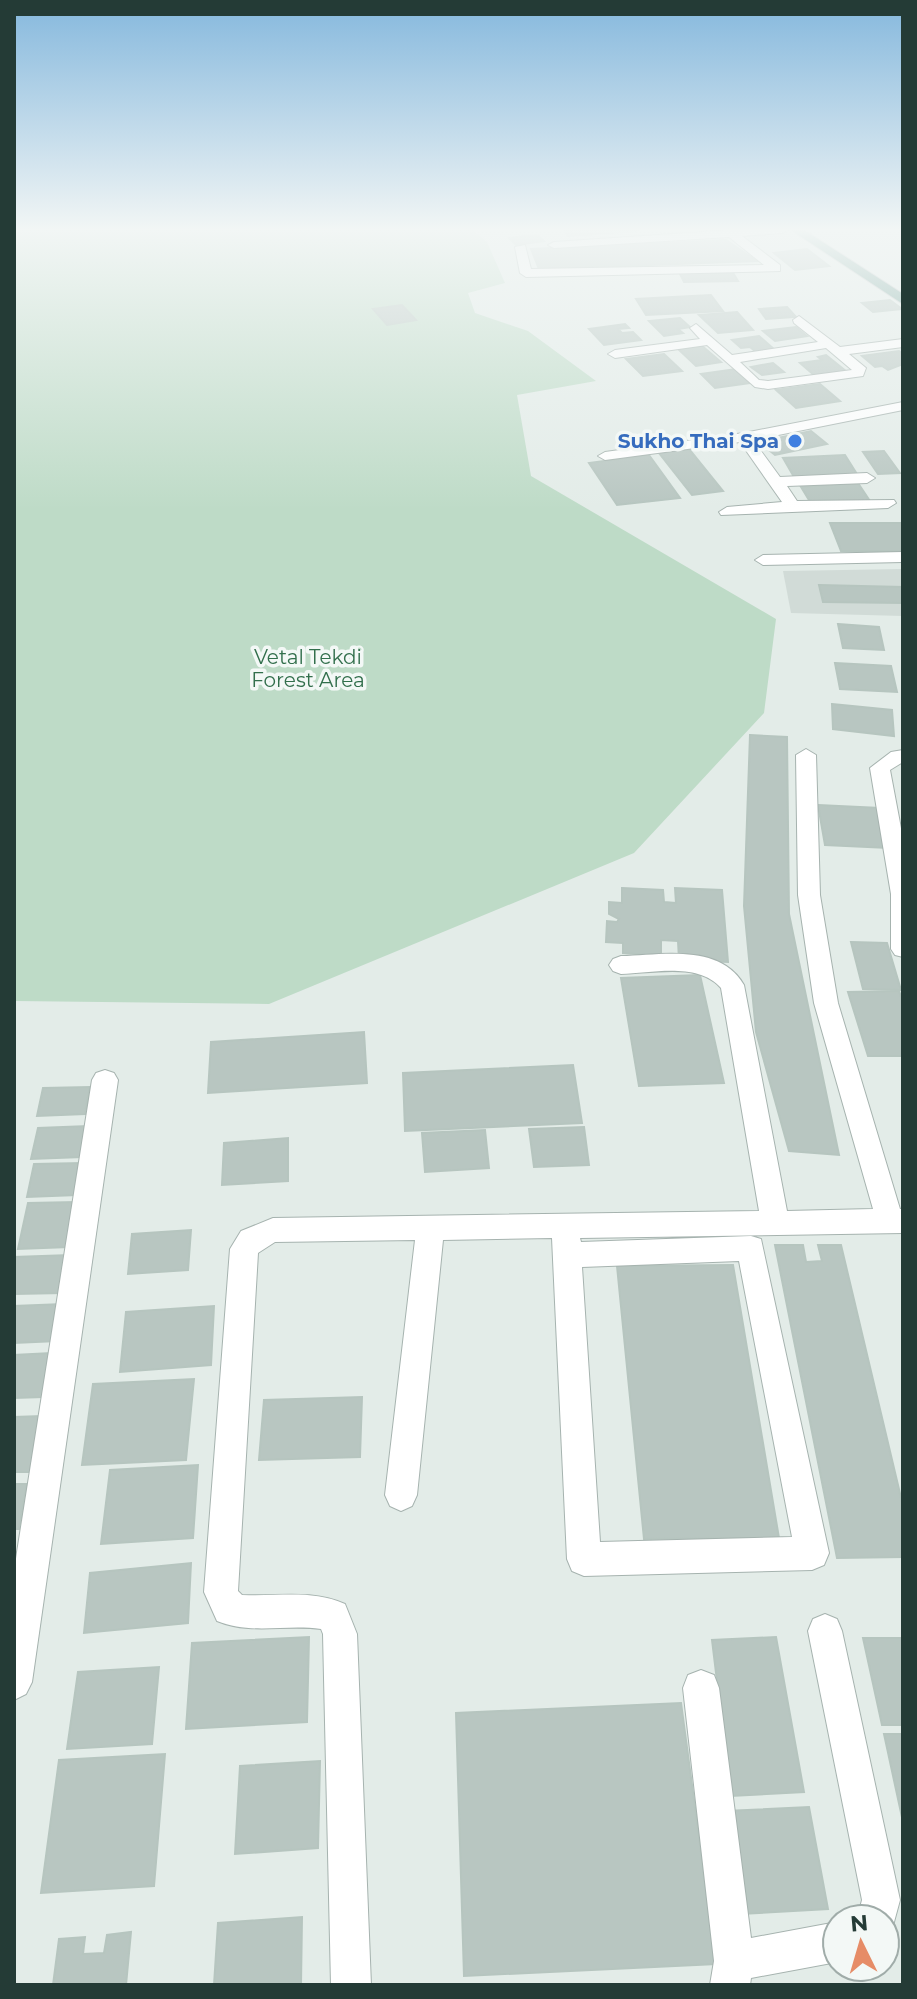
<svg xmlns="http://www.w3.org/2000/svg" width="917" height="1999" viewBox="0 0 917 1999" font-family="Montserrat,sans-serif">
  <rect width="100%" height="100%" fill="#e3ece8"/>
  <path fill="#d1dbd7" d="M903 569V616L791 613 783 571Z"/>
  <path fill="#bedbc7" d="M14 230H473L487 242 505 283 468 293 475 313 528 331 596 381 517 395 531 476 776 619 764 713 634 853 269 1004 14 1001Z"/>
  <g fill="#b8c6c1" stroke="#b6c5bf" stroke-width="2">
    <path d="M564 230H637L638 231 568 236Z"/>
    <path d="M537 235 544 241 516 245 509 238Z"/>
    <path d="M726 240 757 261 539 269 531 249Z"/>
    <path d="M807 249 829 266 795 270 774 253Z"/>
    <path d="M732 271 738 281 684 282 679 272Z"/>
    <path d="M711 295 723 311 646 315 636 299Z"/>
    <path d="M890 300 902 309 873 312 862 303Z"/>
    <path d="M402 305 416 320 387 325 373 309Z"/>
    <path d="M787 307 796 317 766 319 759 309Z"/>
    <path d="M737 312 753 330 718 333 699 315Z"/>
    <path d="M680 318 690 327 678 329 683 333 664 336 649 321Z"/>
    <path d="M625 324 629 328 618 329 622 333 633 332 641 340 604 345 589 329Z"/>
    <path d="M796 327 807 336 775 341 763 331Z"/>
    <path d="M759 336 775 350 756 352 750 347 741 348 732 340Z"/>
    <path d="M701 345 721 362 696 366 677 348Z"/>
    <path d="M899 351 903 354V364L888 370 882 366 875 367 862 356Z"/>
    <path d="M664 354 682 371 643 376 626 359Z"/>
    <path d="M826 355 846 371 815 376 800 363 822 360 818 357Z"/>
    <path d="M773 363 784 372 762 375 751 367Z"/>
    <path d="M736 369 750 383 715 388 701 374Z"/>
    <path d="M820 384 840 401 796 408 776 390Z"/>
    <path d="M811 431 827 444 775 455 759 442Z"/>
    <path d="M689 449 723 491 692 495 659 453Z"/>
    <path d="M884 451 900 473 878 474 863 452Z"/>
    <path d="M649 455 680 498 617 505 589 463Z"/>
    <path d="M845 455 857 474 794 477 783 458Z"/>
    <path d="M858 483 870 501 812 505 801 487Z"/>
    <path d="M830 523H903V551H841Z"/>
    <path d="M819 585 903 587V603L823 602Z"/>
    <path d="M838 624 879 627 884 650 843 648Z"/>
    <path d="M835 663 891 666 897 692 840 689Z"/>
    <path d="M832 704 892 710 894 736 833 729Z"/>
    <path d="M750 735 787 737 789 914 839 1155 789 1151 756 1032 744 906Z"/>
    <path d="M818 805 880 808 888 848 825 845Z"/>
    <path d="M622 888 663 890 664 902 676 903 675 888 722 890 728 962 679 960 678 941 661 940V956L623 953V943L606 942 607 921 617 922 619 919 609 914V902L622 903Z"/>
    <path d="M851 942 887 943 901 990 863 989Z"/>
    <path d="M700 975 724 1083 639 1086 621 978Z"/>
    <path d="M899 991 903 1002V1056H868L848 992Z"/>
    <path d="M364 1032 367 1083 208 1093 211 1042Z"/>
    <path d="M573 1065 582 1123 405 1131 403 1073Z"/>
    <path d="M90 1087 85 1114 37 1116 43 1088Z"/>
    <path d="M88 1126 82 1157 31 1159 38 1128Z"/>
    <path d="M584 1127 589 1165 534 1167 529 1129Z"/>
    <path d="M485 1130 489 1168 425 1172 422 1133Z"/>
    <path d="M288 1138V1181L222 1185 224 1143Z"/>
    <path d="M83 1163 77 1195 27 1197 34 1164Z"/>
    <path d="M77 1202 69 1247 18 1249 28 1203Z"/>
    <path d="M191 1230 188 1270 128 1274 132 1234Z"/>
    <path d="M775 1245H803L806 1262 822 1261 818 1245H841L903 1506V1557L837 1558Z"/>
    <path d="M70 1255 63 1293 14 1294V1257Z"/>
    <path d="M733 1265 779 1538 644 1539 617 1266Z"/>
    <path d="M63 1304 57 1341 14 1343V1306Z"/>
    <path d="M214 1306 211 1365 120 1372 126 1312Z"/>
    <path d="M51 1353 43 1397 14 1398V1355Z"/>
    <path d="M194 1379 186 1460 82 1465 93 1384Z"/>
    <path d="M362 1397 360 1457 259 1460 264 1400Z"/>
    <path d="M42 1416 32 1472H14V1417Z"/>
    <path d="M198 1465 193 1538 101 1544 110 1470Z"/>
    <path d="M14 1484H27L19 1529H14Z"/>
    <path d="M191 1563 188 1623 84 1633 90 1573Z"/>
    <path d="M309 1637 307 1722 186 1729 192 1643Z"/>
    <path d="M776 1637 804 1792 731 1796 712 1640Z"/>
    <path d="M863 1638H903V1725H882Z"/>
    <path d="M159 1667 152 1744 67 1749 78 1672Z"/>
    <path d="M681 1703 716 1964 464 1976 456 1713Z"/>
    <path d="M884 1734H903V1822Z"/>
    <path d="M165 1754 154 1886 41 1893 59 1760Z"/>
    <path d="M320 1761 318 1848 235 1854 240 1766Z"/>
    <path d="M809 1807 828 1909 741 1914 726 1811Z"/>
    <path d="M302 1917 301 1985H214L218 1923Z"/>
    <path d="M131 1932 126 1985H53L59 1939 85 1937 83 1954 104 1953 107 1935Z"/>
  </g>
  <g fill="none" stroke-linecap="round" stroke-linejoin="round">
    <defs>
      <g id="minor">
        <path d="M732 230H788L782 233 742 236 780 265V271L526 277 520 273 515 247 525 245 531 269 764 265 729 237 554 248 548 245 554 242Z"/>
        <path d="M799 316 840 347 903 339V347L849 354 866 368 863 376 768 389 755 387 707 345 615 358 608 354 615 350 700 339 690 328 696 324 732 355 818 342 794 323 793 320ZM826 348 852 370 768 381 759 380 740 362Z"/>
        <path d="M903 402V410L753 440 780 477 867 473 875 478 867 483 787 486 797 501 894 500 896 503 888 508 721 515 719 512 727 507 782 502 740 442 605 460 598 456 605 452 744 433Z"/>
        <path d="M903 552V562L763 565 755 560 763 555Z"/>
        <path d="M806 749 816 755 820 895 838 1003 900 1209H903V1233L580 1238 581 1242 751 1236 761 1239 829 1553 824 1565 812 1570 584 1576 572 1571 567 1559 552 1238 443 1240 417 1495 412 1506 401 1511 390 1506 385 1495 415 1240 275 1242 258 1253 238 1591 242 1595C278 1597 310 1589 345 1604L357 1634 371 1985H331L323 1634 321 1629C285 1624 251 1635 217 1621L204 1592 230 1249 241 1231 273 1218 759 1211 721 988C698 962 653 973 621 974L613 971 609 965 613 959 621 956C662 955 720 943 744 985L787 1211 873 1209 814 1003 798 895 796 755ZM739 1261 792 1537 600 1542 582 1267Z"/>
        <path d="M903 750V762L890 770 903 839V957L895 955 891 949V894L870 768 891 752Z"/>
        <path d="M105 1070 114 1073 118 1080 32 1682 26 1694 14 1700V1571L92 1080 96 1073Z"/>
        <path d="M825 1614 837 1619 842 1631 900 1900 891 1933 885 1935V1919H857L862 1900 808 1631 813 1619Z"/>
        <path d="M701 1670 714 1675 719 1688 751 1938 837 1922V1962L751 1978 750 1985H710L714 1961 683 1688 688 1675Z"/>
      </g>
      <path id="major" d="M791 230H804L903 294V304Z"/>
    </defs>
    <use href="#minor" stroke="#a6b3af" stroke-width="2"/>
    <use href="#major" stroke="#c2c8c7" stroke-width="2"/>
    <use href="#minor" fill="#fff" fill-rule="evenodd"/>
    <use href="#major" fill="#6b9d93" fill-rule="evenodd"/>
  </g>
  <linearGradient id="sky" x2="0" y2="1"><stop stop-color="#85b8dd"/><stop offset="0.45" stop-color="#f2f6f5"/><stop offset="1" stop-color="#f2f6f5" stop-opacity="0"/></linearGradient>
  <rect width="917" height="510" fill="url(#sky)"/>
  <circle fill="#3f7fe0" stroke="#f3f8f6" stroke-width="3" cx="795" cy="441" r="8"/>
  <g text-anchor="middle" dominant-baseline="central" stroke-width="7" stroke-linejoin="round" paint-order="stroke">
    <g font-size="20" font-weight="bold" fill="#366cbe" stroke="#f3f8f6" text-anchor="end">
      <text x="779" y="441">Sukho Thai Spa</text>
    </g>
    <g font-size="20" fill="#326f4c" stroke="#f3f8f6">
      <text x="308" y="657">Vetal Tekdi<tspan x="308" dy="23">Forest Area</tspan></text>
    </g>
  </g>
  <rect width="917" height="1999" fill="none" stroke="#243b36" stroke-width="32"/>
  <g transform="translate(861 1943) rotate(355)"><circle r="38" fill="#f3f8f6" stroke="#a0aca9" stroke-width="2"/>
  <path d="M0-6L14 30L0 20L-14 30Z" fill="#e68c67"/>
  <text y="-12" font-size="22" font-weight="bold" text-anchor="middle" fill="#243b36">N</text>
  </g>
</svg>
